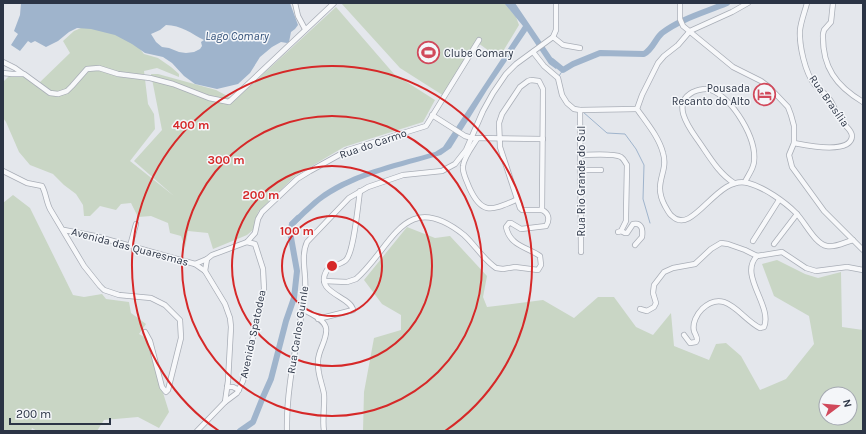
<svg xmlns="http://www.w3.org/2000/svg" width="866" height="434" viewBox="0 0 866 434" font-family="Karla,sans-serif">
  <rect width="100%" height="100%" fill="#e4e7ec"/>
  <g fill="#c9d6c5" fill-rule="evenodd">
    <path d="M341 3H504L516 17 519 25 499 58 478 43 444 96 400 68Z"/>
    <path d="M336 7 394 74 435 100 423 122 344 147 295 176 258 212 254 229 247 235 213 249 208 233 188 231 185 248 181 236 170 233 168 223 151 216 138 217 131 203 121 204 116 210 100 206 90 216H84L83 205 76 194 64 185 53 174 30 165 19 152 6 122 3 118V82L12 73 24 76 37 85 70 53 63 41 74 31 81 28H94L118 34 135 43 144 54 158 58 171 67 179 74V77L157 68 144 71 148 104 154 114 155 129 130 161 174 196 134 161 162 130 151 74H158L216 90 235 100Z"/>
    <path d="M13 195 30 208 73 295 84 297 102 294 106 299 129 302 131 313 146 324 139 334 146 338 169 412 159 428 138 417 104 420 97 431H37L32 428 31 431H3V203Z"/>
    <path d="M407 227 435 238 450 236 487 276 483 297 487 307 543 300 574 318 598 297H614L636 327 653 335 671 313 674 346 709 360 716 344 726 343 741 356 760 390 786 379 814 344 809 316 774 296 762 264 777 260 805 274 818 278 841 272 842 327 863 330V431H363L364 392 374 338 401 330V315L382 304 364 280ZM826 394H850V418H826Z"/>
  </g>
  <g fill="#9fb4cc" fill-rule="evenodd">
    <path d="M21 3H290L298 25 295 29 291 32 289 42 287 43 281 42 272 47 260 57 250 73 238 84 217 89 195 84 184 76 172 63 163 57 145 53 132 44 115 35 91 29 77 28 69 32 58 41 46 47 35 41 31 43 28 41 20 51 11 45 18 34 14 31 20 15ZM166 25C181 25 192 34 204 40L201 42 202 46 200 49 194 52 186 53 179 52 169 48 162 47 156 42 151 34 160 30Z"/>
    <path d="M504 3H515L553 59 559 65 556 69 549 64 527 31 487 90 451 148 441 155C399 168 361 174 324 199 314 206 304 217 295 225L289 223C302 211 314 198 329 189 361 170 399 162 435 152L443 147 523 26Z"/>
  </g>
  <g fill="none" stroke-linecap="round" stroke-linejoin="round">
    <g stroke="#9fb4cc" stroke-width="1">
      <path d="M559 76 563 70"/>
      <path d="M583 112 607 133 625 134 636 149 644 165 643 199 650 223"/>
    </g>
    <g stroke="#9fb4cc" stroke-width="6">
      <path d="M552 61 563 70 573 64 600 53 644 54C653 49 655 39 662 33 680 19 706 12 727 3"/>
      <path d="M240 431 253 422 263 397 271 379 286 321 294 298 297 271 290 232 292 224 298 218"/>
    </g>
    <defs>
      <g id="minor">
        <path d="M295 3 298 16 305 29"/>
        <path d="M680 3V19L683 26 733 67 761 81 769 87 788 107 791 115 794 126V143L789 155 792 167 824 211 863 250"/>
        <path d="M748 3 732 12 690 31 678 45 664 56 658 63 642 95 637 109C646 122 659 137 663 153 669 173 652 182 665 206 667 209 669 214 672 216 693 237 717 174 748 183 764 187 785 202 796 213 805 222 815 244 827 246 835 248 845 242 853 240"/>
        <path d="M833 3 831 22 824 30 823 34C822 67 836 86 863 102"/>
        <path d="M553 37 563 45 580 48"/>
        <path d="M533 52 544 66 558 78 562 95 567 103 574 109 580 110 637 109"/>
        <path d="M3 62 15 68 22 73"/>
        <path d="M3 73 12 74H24L50 93 58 94 67 91 72 86 87 69 99 68 118 74 150 78 173 84 209 98 229 102 334 3"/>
        <path d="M531 80 539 81 543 89 542 210H522L520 208 500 147 499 123 502 114 520 87 528 81Z"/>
        <path d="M580 110 581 252"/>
        <path d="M432 115 465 136 472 138 543 139"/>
        <path d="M477 139C472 147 464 157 463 166 462 173 467 181 469 187 482 216 492 210 516 200"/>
        <path d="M794 143C805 145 851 155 852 136 852 129 843 125 840 119 836 113 834 106 830 100 826 94 820 90 815 85 805 73 799 45 800 30 801 21 805 11 807 3"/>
        <path d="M581 155C590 155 614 153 621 157 624 159 625 162 627 165L626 215V221L621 231 618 232"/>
        <path d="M581 170H601"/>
        <path d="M3 171 27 183 42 186C46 193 46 201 50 209L84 266 100 286 104 290 119 295 151 298 165 305 180 320 181 338 168 390 166 392 162 387 150 341 145 332"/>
        <path d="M734 183C717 172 708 154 697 139 687 125 672 103 693 92 698 90 706 88 711 90 733 99 757 138 754 162 753 170 748 175 745 182"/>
        <path d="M64 230 95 236 195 264 205 271 225 304 230 318 231 327 228 381 225 402 197 431"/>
        <path d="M621 231 625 233H627L633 224C642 222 643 230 642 237L635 245"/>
        <path d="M753 241 779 200"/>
        <path d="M774 244 797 214"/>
        <path d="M130 246 136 224"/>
        <path d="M195 264 207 259 212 255 247 242 255 233 258 219 262 212 297 179 310 171 348 150 426 126 479 40"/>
        <path d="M205 271 207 259"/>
        <path d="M324 281 347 282 356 279C392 248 404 187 464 235 475 245 483 259 496 268L503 269 515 267 538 270 541 265 540 256C527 247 510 246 506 227L509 223H511L521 229 546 226C550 220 549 213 542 210"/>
        <path d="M302 309C310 313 324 319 326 328 328 339 318 350 318 361 317 373 322 383 324 394 325 406 322 419 324 431"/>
        <path d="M640 309 647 311 654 307 656 303 653 293 654 285 664 272 673 268 695 264 711 249 721 243 728 244 745 250 757 256 782 252 806 268 816 271 847 267 863 270"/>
        <path d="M318 319 353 310C351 296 313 293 327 270 332 265 341 265 346 260 354 252 358 204 360 191"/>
        <path d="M684 335 690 343 696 342 697 340C697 336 695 334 694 331 692 323 697 314 702 309 726 287 740 318 760 328L764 327C773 306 738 275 757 256"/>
        <path d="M227 387H233L239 390"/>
        <path d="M225 402 237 393 243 381 264 289 263 269 255 244 247 242"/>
        <path d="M287 431C286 383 299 338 305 291 307 275 300 257 307 242L349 198 368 187 403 175 442 171 455 164 466 150 483 111 493 93 506 74 516 64 553 37 556 30V3"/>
      </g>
    </defs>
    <use href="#minor" stroke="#a9aeb7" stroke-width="6"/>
    <use href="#minor" stroke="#f7f8fa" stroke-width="4.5"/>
  </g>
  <g fill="none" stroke="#d62828" stroke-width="2">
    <circle cx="332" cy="266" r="50"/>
    <circle cx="332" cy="266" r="100"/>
    <circle cx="332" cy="266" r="150"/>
    <path d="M219 431A200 200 0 1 1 445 431"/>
  </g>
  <defs>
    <symbol id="stadium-ring" viewBox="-11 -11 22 22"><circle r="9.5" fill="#f4f6f9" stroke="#d1495b" stroke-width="1.5"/><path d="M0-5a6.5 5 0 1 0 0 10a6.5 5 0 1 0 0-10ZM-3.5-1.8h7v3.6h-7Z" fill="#d1495b"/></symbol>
    <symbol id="hotel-ring" viewBox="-11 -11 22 22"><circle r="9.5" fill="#f4f6f9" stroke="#d1495b" stroke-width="1.5"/><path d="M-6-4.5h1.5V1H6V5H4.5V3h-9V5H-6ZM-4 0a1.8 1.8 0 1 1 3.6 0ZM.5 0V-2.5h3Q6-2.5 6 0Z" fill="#d1495b"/></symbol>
  </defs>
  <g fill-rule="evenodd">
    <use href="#stadium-ring" x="416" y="40" width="25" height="25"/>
    <use href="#hotel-ring" x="752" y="82" width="25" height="25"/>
  </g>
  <g text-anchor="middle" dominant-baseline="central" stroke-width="3" stroke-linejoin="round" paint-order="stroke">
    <g font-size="11" fill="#2b3445" stroke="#f4f6f9" text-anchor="start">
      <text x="444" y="53">Clube Comary</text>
      <text x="750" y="88" text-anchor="end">Pousada<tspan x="750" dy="13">Recanto do Alto</tspan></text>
    </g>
    <g font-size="11" fill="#2b3445" stroke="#f4f6f9">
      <text transform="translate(829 101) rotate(55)">Rua Brasília</text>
      <text transform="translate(373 144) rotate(-19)">Rua do Carmo</text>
      <text transform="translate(581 181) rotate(-90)">Rua Rio Grande do Sul</text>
      <text transform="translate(130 247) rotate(15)">Avenida das Quaresmas</text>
      <text transform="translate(298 330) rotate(-81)">Rua Carlos Guinle</text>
      <text transform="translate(253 334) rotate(-78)">Avenida Spatodea</text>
    </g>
    <g font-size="12" font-style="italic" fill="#34527a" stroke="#f4f6f9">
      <text x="237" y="36">Lago Comary</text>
    </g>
  </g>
  <circle cx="332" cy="266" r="6" fill="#d62828" stroke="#f4f6f9" stroke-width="2"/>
  <g font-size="12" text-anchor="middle" font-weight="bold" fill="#d62828" stroke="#f4f6f9" stroke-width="3" stroke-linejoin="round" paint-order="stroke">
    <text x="191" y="129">400 m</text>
    <text x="226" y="164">300 m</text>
    <text x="261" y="199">200 m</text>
    <text x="297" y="235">100 m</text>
  </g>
  <rect width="866" height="434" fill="none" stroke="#2b3445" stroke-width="8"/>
  <g transform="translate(838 406) rotate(74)"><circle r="19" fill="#f4f6f9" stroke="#a4a8b1"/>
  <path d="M0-3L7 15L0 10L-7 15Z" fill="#d1495b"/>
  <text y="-6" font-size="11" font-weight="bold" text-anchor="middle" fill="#2b3445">N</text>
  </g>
  <path d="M10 418v6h100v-6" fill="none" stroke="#2b3445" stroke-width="2"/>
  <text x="16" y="418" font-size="12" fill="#2b3445" stroke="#f4f6f9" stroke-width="3" paint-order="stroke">200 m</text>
</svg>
